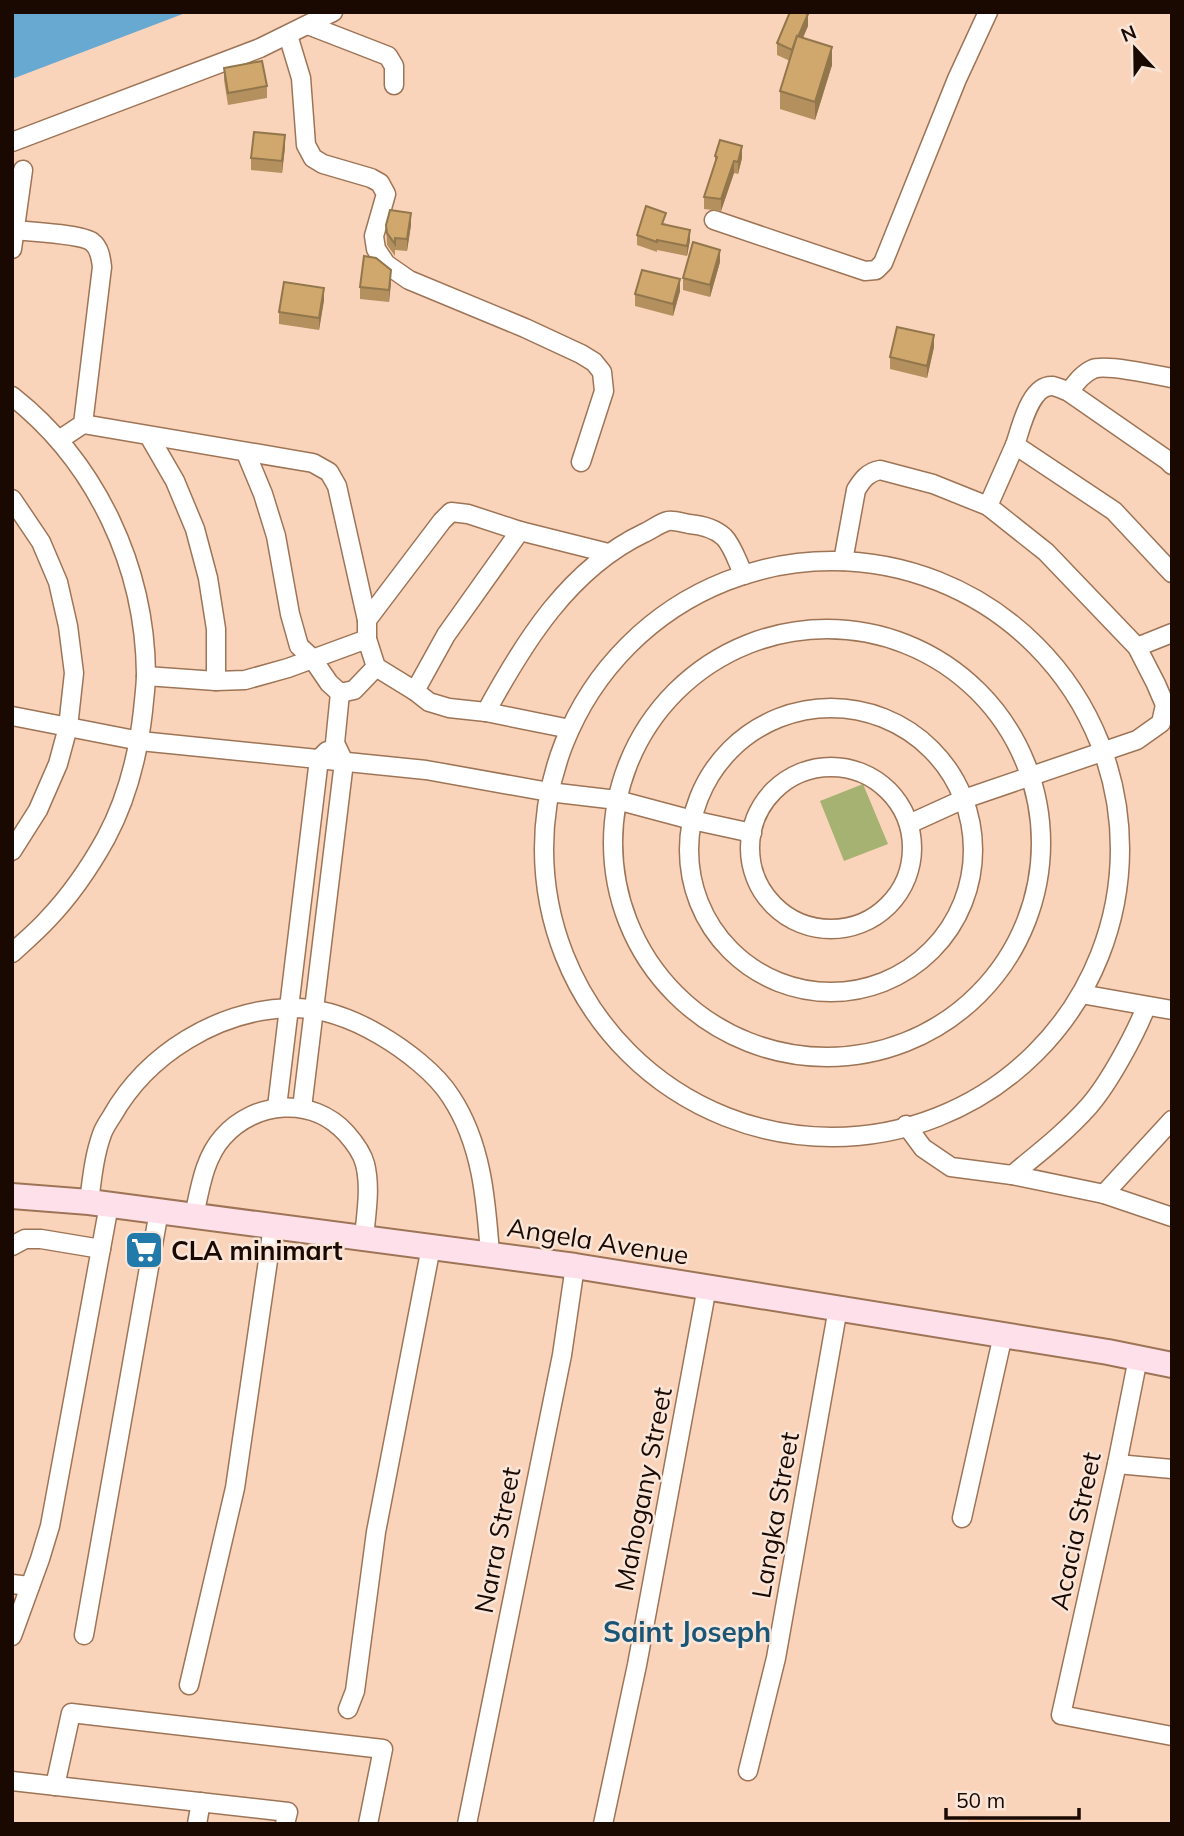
<svg xmlns="http://www.w3.org/2000/svg" width="1184" height="1836" viewBox="0 0 1184 1836" font-family="Mulish,sans-serif">
  <rect width="100%" height="100%" fill="#fad4ba"/>
  <path fill="#fbc6a0" d="M969 1816 1079 1824H967Z"/>
  <path fill="#a6b272" d="M863 784 888 844 844 861 820 801Z"/>
  <path fill="#67a9d1" d="M12 12H188L12 79Z"/>
  <g fill="none" stroke-linecap="round" stroke-linejoin="round">
    <defs>
      <g id="minor">
        <path d="M308 25 388 56 394 66V85"/>
        <path d="M288 35 301 78 306 145 313 158 323 164 371 178 380 183 386 194 374 236 376 249 386 264 409 280 525 328 581 354 594 362 602 372 604 391 581 462"/>
        <path d="M12 142 260 48 333 12"/>
        <path d="M714 220 865 271 876 270 883 263 957 79 988 12"/>
        <path d="M15 230C30 232 82 234 92 242 100 248 101 259 102 267L83 424 59 440"/>
        <path d="M12 249 23 170"/>
        <path d="M1069 392C1076 383 1082 374 1093 369 1105 364 1157 375 1172 378"/>
        <path d="M12 396C97 463 145 567 146 674 146 686 144 699 143 711 138 755 127 799 106 838 90 867 70 896 47 920 36 932 24 942 12 953"/>
        <path d="M83 424 313 463 329 472 337 486 367 620"/>
        <path d="M149 436 175 481 195 529 208 578 216 629V681"/>
        <path d="M1015 445C1021 428 1030 384 1053 386 1058 387 1064 390 1069 392L1167 460 1172 465"/>
        <path d="M246 453 263 494 276 536 290 614 299 646 312 658 329 683 340 693 354 690 376 667"/>
        <path d="M12 499 41 542 58 582 68 626 74 673 68 727 58 764 38 810 12 851"/>
        <path d="M988 506 1015 445 1114 511 1172 573"/>
        <path d="M843 561 856 490C862 480 868 472 880 470L933 484 988 506 1046 552 1137 647 1156 684 1165 705 1161 723 1137 740 964 799 909 824"/>
        <circle cx="832" cy="849" r="288"/>
        <circle cx="827" cy="843" r="214"/>
        <path d="M1137 647 1172 633"/>
        <path d="M146 676 216 681 245 680 288 668 367 639"/>
        <path d="M415 691 446 635 520 531"/>
        <circle cx="831" cy="850" r="142"/>
        <path d="M486 712C524 642 569 569 644 533 651 530 660 523 668 521 674 520 683 523 689 524 702 525 714 528 724 537 733 546 738 564 744 575"/>
        <path d="M12 716 140 741 426 770 549 792 617 800 692 820 752 833"/>
        <path d="M570 729 486 712 449 708 429 702 415 691 376 667 367 639V620L442 521 451 512 468 514 520 531 608 553"/>
        <circle cx="831" cy="848" r="81"/>
        <path d="M1081 994 1172 1010"/>
        <path d="M277 1107 319 759 327 751"/>
        <path d="M302 1108 344 762 335 743 340 693"/>
        <path d="M906 1125 923 1148 951 1167 1012 1175 1104 1194 1172 1217"/>
        <path d="M1012 1175C1039 1153 1066 1132 1089 1106 1109 1083 1135 1035 1146 1007"/>
        <path d="M1104 1194 1172 1120"/>
        <path d="M89 1202C92 1179 94 1156 102 1134 104 1128 108 1122 112 1116 147 1054 218 1010 290 1008 322 1007 353 1019 380 1035 404 1049 436 1073 451 1097 482 1144 486 1200 490 1254"/>
        <path d="M194 1216C200 1189 204 1158 223 1137 255 1101 312 1096 346 1133 354 1142 362 1152 365 1164 371 1188 366 1214 364 1238"/>
        <path d="M12 1246 25 1239H41L101 1249"/>
        <path d="M1138 1358 1117 1464 1061 1715 1172 1736"/>
        <path d="M1117 1464 1172 1469"/>
        <path d="M962 1518 1003 1335"/>
        <path d="M12 1584 30 1586"/>
        <path d="M84 1635 159 1211"/>
        <path d="M12 1636 40 1559 50 1526 109 1205"/>
        <path d="M189 1685 235 1488 273 1226"/>
        <path d="M348 1709 355 1691 376 1532 431 1247"/>
        <path d="M748 1771 776 1658 838 1308"/>
        <path d="M12 1781 288 1812 285 1824"/>
        <path d="M55 1786 71 1713 383 1749 368 1824"/>
        <path d="M197 1824 201 1802"/>
        <path d="M467 1824 562 1355 575 1266"/>
        <path d="M603 1824 637 1665 707 1287"/>
      </g>
      <path id="secondary" d="M12 1196 89 1202 575 1266 1108 1352 1172 1365"/>
    </defs>
    <use href="#minor" stroke="#9e7456" stroke-width="21"/>
    <use href="#secondary" stroke="#9e7456" stroke-width="28"/>
    <use href="#minor" stroke="#fff" stroke-width="18"/>
    <use href="#secondary" stroke="#fee0eb" stroke-width="24"/>
  </g>
  <g fill="#b3905e">
    <path d="M808 26 803 38 832 65 815 120 780 109V91L790 61 777 55V43Z"/>
    <path d="M224 68 267 86V98L228 105 224 80Z"/>
    <path d="M285 147 282 173 251 170V158Z"/>
    <path d="M715 156 742 158 738 174 734 173 721 211 704 209V197L715 163Z"/>
    <path d="M666 223 665 225 690 240 687 256 657 250V252L637 245V235Z"/>
    <path d="M386 225H411L407 251 395 250V256L387 245Z"/>
    <path d="M720 262 710 297 683 290V278Z"/>
    <path d="M391 282 389 302 360 299V287Z"/>
    <path d="M680 291 673 316 635 306V294Z"/>
    <path d="M324 300 319 330 279 324V312Z"/>
    <path d="M934 347 927 378 890 369V357Z"/>
  </g>
  <g fill="#92764c">
    <path d="M808 14V26L792 62V50Z"/>
    <path d="M832 47V65L815 120V102Z"/>
    <path d="M285 135V147L282 173V161Z"/>
    <path d="M742 146V158L738 174V162Z"/>
    <path d="M734 161V173L721 211V199Z"/>
    <path d="M411 213V225L407 251V239Z"/>
    <path d="M690 230V240L687 256V246Z"/>
    <path d="M720 250V262L710 297V285Z"/>
    <path d="M391 270V282L389 302V290Z"/>
    <path d="M680 279V291L673 316V304Z"/>
    <path d="M324 288V300L319 330V318Z"/>
    <path d="M934 335V347L927 378V366Z"/>
  </g>
  <g fill="#d0a86d" stroke="#92764c" stroke-width="2">
    <path d="M790 12H803L808 14 798 37 797 36 792 50 777 43Z"/>
    <path d="M797 36 832 47 815 102 780 91Z"/>
    <path d="M262 61 267 86 228 93 224 68Z"/>
    <path d="M254 132 285 135 282 161 251 158Z"/>
    <path d="M720 140 742 146 738 162 734 161 721 199 704 197 717 157 715 156Z"/>
    <path d="M646 206 666 213 662 224 690 230 687 246 657 240V242L637 235Z"/>
    <path d="M390 210 411 213 407 239 395 238V244L387 233 386 225Z"/>
    <path d="M693 242 720 250 710 285 683 278Z"/>
    <path d="M364 256 376 258 391 270 389 290 360 287Z"/>
    <path d="M642 270 680 279 673 304 635 294Z"/>
    <path d="M284 282 324 288 319 318 279 312Z"/>
    <path d="M897 327 934 335 927 366 890 357Z"/>
  </g>
  <defs>
    <symbol id="supermarket-square" viewBox="-11 -11 22 22"><rect x="-9" y="-9" width="18" height="18" rx="4" fill="#217aa9" stroke="#f9e6d9"/><path d="M-6-5.5h2.5l.6 2H6L4.5 2H-2.5L-4.4-4H-6ZM-1.5 3.2a1.3 1.3 0 1 0 .1 0ZM3 3.2a1.3 1.3 0 1 0 .1 0Z" fill="#fff"/></symbol>
  </defs>
  <g fill-rule="evenodd">
    <use href="#supermarket-square" x="122" y="1228" width="44" height="44"/>
  </g>
  <g text-anchor="middle" dominant-baseline="central" stroke-width="5" stroke-linejoin="round" paint-order="stroke">
    <g font-size="26" fill="#190901" stroke="#f9e6d9">
      <text transform="translate(598 1241) rotate(9)">Angela Avenue</text>
      <text transform="translate(643 1489) rotate(-79)">Mahogany Street</text>
      <text transform="translate(775 1515) rotate(-80)">Langka Street</text>
      <text transform="translate(1075 1531) rotate(-78)">Acacia Street</text>
      <text transform="translate(497 1540) rotate(-79)">Narra Street</text>
    </g>
    <g font-size="26" font-weight="bold" fill="#190901" stroke="#f9e6d9" text-anchor="start">
      <text x="171" y="1250">CLA minimart</text>
    </g>
    <g font-size="28" font-weight="bold" fill="#1a5576" stroke="#f9e6d9">
      <text x="687" y="1631">Saint Joseph</text>
    </g>
  </g>
  <rect width="1184" height="1836" fill="none" stroke="#190901" stroke-width="28"/>
  <g transform="translate(1135 49) rotate(338)" stroke="#f9e6d9" stroke-width="5" paint-order="stroke">
  <path d="M0-5L12 26L0 18L-12 26Z" fill="#190901"/>
  <text y="-10" font-size="19" font-weight="bold" text-anchor="middle" fill="#190901">N</text>
  </g>
  <path d="M946 1808v10h133v-10" fill="none" stroke="#190901" stroke-width="3.5"/>
  <text x="956" y="1808" font-size="21" fill="#190901" stroke="#f9e6d9" stroke-width="5" paint-order="stroke">50 m</text>
</svg>
